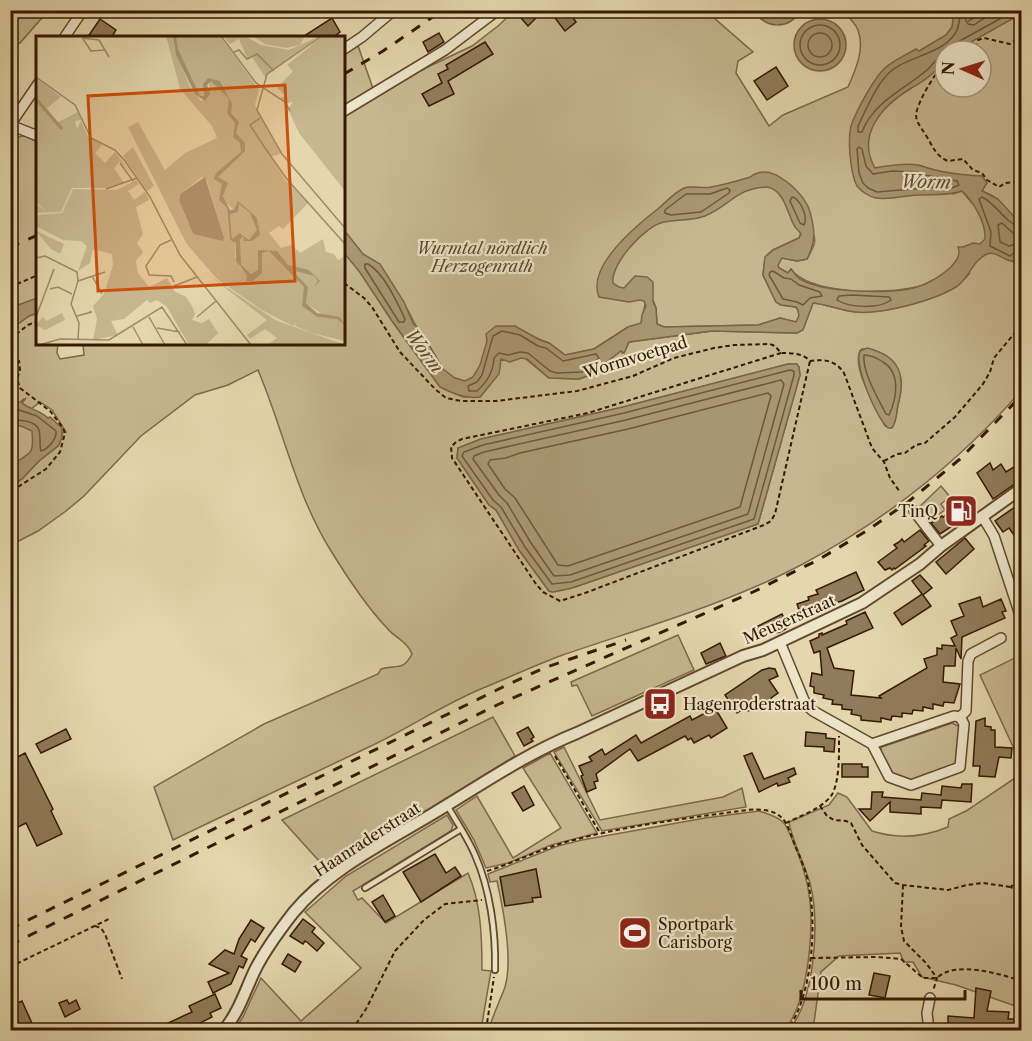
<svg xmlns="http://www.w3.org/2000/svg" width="1032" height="1041" viewBox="0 0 1032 1041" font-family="'Libre Caslon Text',serif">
  <rect width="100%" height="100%" fill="#e4d7ad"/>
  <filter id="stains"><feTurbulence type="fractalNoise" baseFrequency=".00333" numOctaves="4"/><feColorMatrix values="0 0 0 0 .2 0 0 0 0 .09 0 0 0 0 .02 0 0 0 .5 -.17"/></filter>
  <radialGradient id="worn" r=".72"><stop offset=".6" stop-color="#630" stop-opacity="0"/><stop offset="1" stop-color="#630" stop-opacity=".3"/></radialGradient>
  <g fill="#c6b790" stroke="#7d6848" stroke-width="1.5" fill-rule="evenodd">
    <path d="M1016 10 1020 15 1021 14V391C960 461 884 521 801 565 725 605 641 628 560 656 536 665 512 676 488 686 447 702 411 727 371 746 306 777 239 808 173 840L154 787 264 724 378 674 381 669C395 664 403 672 412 654 407 641 395 638 387 628 364 604 345 574 328 546 295 491 283 429 258 370L228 385 195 395 141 436 84 496 66 511 38 531 11 545V486L22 479 39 461 58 446 63 432H66L52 410 40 402 31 409 22 403 24 399 20 403 11 401V329L29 316 37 313 38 344H58L57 353 60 359 84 355 83 344H344V44L355 37 376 97 409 76 472 46 498 26 514 11H706L753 52 738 61 736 73 769 126 783 115 848 87C856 69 865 49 858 30 855 23 848 16 843 11ZM945 51H981V87H945ZM932 170 957 175 981 176 986 183 982 191 993 196 1002 204 983 205 972 203 962 191 953 194 940 185ZM801 232 813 233C818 242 811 251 807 259L797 261 782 258 778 265 779 268 788 273 791 269C810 295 886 294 916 287 924 286 930 281 937 278 947 274 960 277 969 274 951 298 878 317 849 311 837 309 825 304 813 303L803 329 797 333 712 331 629 342 624 353H622L621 350 590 375 579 379 549 378 526 359 536 338 549 343 565 355 594 349 628 327 641 324 645 304 652 297 656 308 657 324 664 327 758 325 780 318 796 322 799 316 798 310 796 307 781 305 776 302 763 275 765 257 773 250 799 238ZM357 267 407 309 431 354 449 380 468 388 489 386 480 397H463L440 387 392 321ZM862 349C871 348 878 352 884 356 905 369 903 385 898 405 896 414 897 421 891 428L885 426 883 422C875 405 852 368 860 351ZM788 364H796L799 367 800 375 758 524 572 588 553 592 549 591 519 550 496 510 489 505 457 458 458 448 481 439 623 407Z"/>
    <path d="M10 11 11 10 48 11 20 43 11 46Z"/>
    <path d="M25 135 37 142V307L11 321V140Z"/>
    <path d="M11 418H16L44 439 11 476Z"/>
    <path d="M941 486 950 497 941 504 945 510 926 523 916 510Z"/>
    <path d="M678 635 694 670 592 716 577 685 572 686 571 682Z"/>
    <path d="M1021 655V764L980 675Z"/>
    <path d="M493 717 515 756 329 872 282 820Z"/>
    <path d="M952 723 960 727 957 765 910 781 891 773 880 751 882 747Z"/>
    <path d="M564 747 600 820 723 797 742 788 746 807 602 831 554 752Z"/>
    <path d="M550 753 597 833 551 845 508 863 486 868 474 840 456 810 477 796 513 858 561 828 523 768Z"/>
    <path d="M1021 774V1008L956 985 922 977 913 962H904L900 953 839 956 821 972 813 1030H789C815 999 820 922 810 883 805 866 791 837 789 822L829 805 838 793 847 797 872 831C897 839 924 837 948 827L949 819 966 811Z"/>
    <path d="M759 811C768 814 777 816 784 823 788 828 791 837 794 844 800 858 805 872 808 888 815 926 809 999 785 1030H489C492 1016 500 1001 505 987 513 960 503 908 497 881L490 882 488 874 558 846 582 840 705 818Z"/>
    <path d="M447 815 453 825 451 831 353 891 358 900 362 898 386 923 468 873C481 902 482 938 482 970L491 971 481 1030H234L243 1017 261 978 301 1021 361 968 305 912 346 876Z"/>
  </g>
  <g fill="#a89672" stroke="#7a6444" stroke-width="1.5" fill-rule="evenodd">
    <path d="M754 11H800C789 30 766 29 754 11Z"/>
    <path d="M954 11H974L969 21 985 11H1021V14L955 51H945V59C941 64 937 69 933 73 926 80 918 84 910 89 882 106 856 135 875 168 886 166 910 162 922 166 941 173 960 175 982 176L987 183 982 191 998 199 1020 223 1021 250 1017 261C1005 264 998 250 987 254 972 261 969 279 956 287 933 301 875 317 849 311 837 309 825 304 813 303L803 330 797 333 712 331 629 342 624 353 621 351 590 375 579 379 549 378 527 359 521 358 510 362 501 359 499 374 480 397C466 399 453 394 440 387L392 321 359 271 344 253V230L363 254 380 264 404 302 413 323 423 334 443 369 455 378 465 381 473 377 480 365 487 341 486 334 496 326H515L540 340 549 343 565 355 594 349 628 327 641 323 642 315 646 306 644 301 640 300 629 302 599 297C586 266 637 225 659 208 667 201 674 193 684 188 693 185 702 189 711 187 722 185 737 181 747 178 754 176 749 177 755 174 769 168 781 177 792 186 800 194 807 201 810 212 815 230 816 242 807 259L797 261 782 258 778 265 779 268 788 273 791 269C794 272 796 277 800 279 823 293 895 295 920 286 932 282 942 275 951 267 957 260 961 255 958 247H963L973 243 980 244 985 239C986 223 974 202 962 191 948 196 932 194 917 195 904 196 889 200 876 198 869 197 861 191 857 186 850 173 847 136 852 123 858 108 874 78 885 68 894 60 906 55 916 49L919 51 946 35 952 27ZM767 187C785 190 787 214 795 227 797 229 799 231 801 234L799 238 773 250 765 257 763 275 776 302 781 305 796 307 798 310 799 316 796 322 780 318 758 325 664 327 657 324 656 308 653 302V282L647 277 635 276 624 288 619 287 613 283C610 264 646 225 664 222 677 219 693 221 705 216 731 205 736 188 767 187Z"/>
    <circle cx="820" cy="45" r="26"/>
    <path d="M37 298V313L29 316 11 329V311L18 305Z"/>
    <path d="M867 348C900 356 906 375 898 405 896 414 897 421 892 428H888C876 418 854 365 860 351Z"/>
    <path d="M788 364H797L799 367 800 375 758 524 572 588 553 592 549 591 519 550 496 510 489 505 457 458 458 448 481 439 623 407Z"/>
    <path d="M26 398 22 403C31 410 40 410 48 418L50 417 62 428V437L59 445 39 461 22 479 11 486V465C32 452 34 455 32 431L21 426 11 425V401L20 402Z"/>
  </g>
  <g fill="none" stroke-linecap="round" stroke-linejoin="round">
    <g stroke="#6e5739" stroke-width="1.5">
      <circle cx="820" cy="45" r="20"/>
      <circle cx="820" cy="45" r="12"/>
      <path d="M953 51 956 43 1016 10"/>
      <path d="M945 56C936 57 933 65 927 70 905 89 873 102 862 132H858V126C867 108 876 84 891 71 910 55 946 54 957 30 959 26 959 21 960 17H964L968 24 974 25 986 17 988 10"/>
      <path d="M859 147 862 149 866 166 873 174 892 171 918 172 924 175 957 181 959 185 952 188 937 187 877 192 868 188 863 183 859 173 857 149Z"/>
      <path d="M727 188 730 190 729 193 701 212 671 215 665 213V210L686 194H710Z"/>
      <path d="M792 197 795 198C802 204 808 217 804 225L800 223 790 201Z"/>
      <path d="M1022 227C1006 225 997 204 982 197L979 199 991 232 990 246 1010 256 1017 250H1022"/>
      <path d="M1022 235 1013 233 1002 223 998 225 1000 242 1009 246 1022 242"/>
      <path d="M365 264H368C384 273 397 302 405 319L404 322H399L365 268Z"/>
      <path d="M773 271 784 278 791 279 799 285 820 292 822 296 810 298 803 305 797 302 783 299 769 275 770 272Z"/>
      <path d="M852 295 889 297 891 300C880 309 849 308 837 300L839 296Z"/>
      <path d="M502 331 520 335 538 346 546 348 563 361 596 354 599 358 582 372 557 373 550 371 528 353 520 352 508 355 499 353 494 358C493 372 488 381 477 391H469L468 386 477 382 482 375 493 336Z"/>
      <path d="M864 355C871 355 877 358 883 362 901 373 897 398 889 415L886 414C878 398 862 372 864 355Z"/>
      <path d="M790 370 794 371V375L754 519 571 582 552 584 525 547 501 507 493 500 462 456 464 452 483 445 624 413Z"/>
      <path d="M781 380 784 384 748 514 570 575 554 576 531 543 507 503 499 495 473 459 474 456 484 452 626 420Z"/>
      <path d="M768 393 771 396 740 507 568 566 558 565 515 498 505 489 488 464 490 460 506 458 520 453 628 429Z"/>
      <path d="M10 407 37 416 56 431C57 439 48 449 41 451 39 445 41 437 39 430 36 420 19 420 10 420"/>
    </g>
  </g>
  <g fill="#907b5a" stroke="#341800" stroke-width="1.5">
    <path d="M514 10H544L528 26Z"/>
    <path d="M549 10H568L576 22 565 31Z"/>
    <path d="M332 18 340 32 332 38H301Z"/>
    <path d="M100 19 116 30 111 38H87Z"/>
    <path d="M439 33 444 42 428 52 423 42Z"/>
    <path d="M485 42 493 54 448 81 454 94 429 106 422 94 442 83 438 74 448 69 446 65Z"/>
    <path d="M776 67 788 86 767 100 754 81Z"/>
    <path d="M1022 462V479L993 499 977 473 990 463 993 470 1001 464 1006 472Z"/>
    <path d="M964 502 972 513 940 534 931 523 942 516 943 517Z"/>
    <path d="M1022 502V546L1009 528 1003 532 995 521Z"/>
    <path d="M920 530 929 541 924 545 926 546 895 569 894 568 892 570 890 568 885 570 878 562 897 548 894 545 899 542 902 539 904 542Z"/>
    <path d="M965 538 974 549 946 574 936 562Z"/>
    <path d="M856 572 864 590 842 601 822 607 824 610 802 619 797 604 809 600 808 597 818 594 816 590Z"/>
    <path d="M920 575 932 588 923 595 931 606 902 625 894 613 922 594 912 581Z"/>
    <path d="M980 597 983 607 1001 599 1006 611 1002 612 1005 618 962 637 961 659 956 648 955 666H944L943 682 960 684 954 703 944 702 943 706 933 704V709L923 707V711L913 710 912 714 902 713V717L892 716 891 720 881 718V722L861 720V716L851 714 852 710 842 709V705L832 704 833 700 823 698 824 695 814 693V687L810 686 812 673 822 675 820 651 814 653 810 641 819 637V634L822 633V635L847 624 846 621 865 612 873 628 827 648 834 668 854 671 851 695 881 698 879 696 927 668 924 659 937 655V648L942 649V645L955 646 951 638 957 635 951 621 964 616 959 604Z"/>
    <path d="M782 614 789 627 780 632 758 637 754 628Z"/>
    <path d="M720 643 726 656 706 664 701 653Z"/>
    <path d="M769 668 775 669 778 676 769 680 778 693 771 698 773 705 748 711 746 707 737 713 725 695 762 670Z"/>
    <path d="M715 708 727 728 711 738 709 735 694 743 691 738 688 740 685 736 638 761 630 749 596 774 598 781 594 782 596 788 587 792 581 776 583 775 579 766 592 761 589 757 602 749 605 755 636 735 641 743 690 716 692 720Z"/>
    <path d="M985 718V726L991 727V730H995V747L1012 748 1011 758 999 757 995 777 979 776 980 766H973L976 721Z"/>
    <path d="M528 727 534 737 531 739 533 741 524 746 517 733Z"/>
    <path d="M66 729 71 739 41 753 36 744Z"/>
    <path d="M806 732 826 734V738L835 739 834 752 824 751V747L805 746Z"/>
    <path d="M25 753 53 809 51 811 62 834 37 846 26 823 10 831V761Z"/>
    <path d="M752 753 764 779 794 768 796 774 788 778 790 782 778 786 777 783 759 792 744 756Z"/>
    <path d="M842 764H862V767H868V777H842Z"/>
    <path d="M962 784H972L971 802 942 800 941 808 921 807V814L890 812V802L870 821 859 809H871L872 792H883L882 797 921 800 922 793 941 795 942 786 961 788Z"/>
    <path d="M524 786 534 805 523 811 512 793Z"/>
    <path d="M435 854 446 873 455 867 461 876 421 902 403 872Z"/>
    <path d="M536 869 541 897 532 898 533 902 505 906 500 877Z"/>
    <path d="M383 895 395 916 385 922 372 902Z"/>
    <path d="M303 919 315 928 312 932 324 943 317 951 308 943 305 941 303 944 290 936Z"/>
    <path d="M251 920 264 928 255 942 251 939 241 956 247 959 243 968 239 966 231 984 213 993 208 982 229 973 209 964 225 950 234 954 239 939Z"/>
    <path d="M288 954 301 962 295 972 282 964Z"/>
    <path d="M874 973 890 976 885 998 869 995Z"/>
    <path d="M976 988 991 991 987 1011 1009 1012 1008 1019H1014L1013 1030H948V1016L974 1018Z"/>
    <path d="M215 994 221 1008 210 1013 212 1017 198 1024 201 1030H153L192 1012 189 1006Z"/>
    <path d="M67 1000 69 1004 76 1000 80 1009 65 1017 59 1003Z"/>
    <path d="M22 1001 35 1030H22L11 1006Z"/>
  </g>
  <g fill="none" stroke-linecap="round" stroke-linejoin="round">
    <defs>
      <g id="service">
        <path d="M447 805C456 821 468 838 475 855 490 889 496 932 495 970"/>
        <path d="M365 888 461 829"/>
      </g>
      <g id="minor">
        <path d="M64 38 83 10"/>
        <path d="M344 49 362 37 394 10"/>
        <path d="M38 84 10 125 38 136"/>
        <path d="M344 111 445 50 498 10"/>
        <path d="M914 511 941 546"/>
        <path d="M982 516 994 536 1022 621"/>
        <path d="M780 642 806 705 813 711 872 744 889 777 911 785 960 767 964 724 960 717"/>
        <path d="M960 717 966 711 968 661 971 654 1001 638"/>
        <path d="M872 744 954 716 960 717"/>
        <path d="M929 1030 927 1013 930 998"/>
      </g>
      <path id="tertiary" d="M224 1030C239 1012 245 991 255 970 265 950 279 931 293 913 329 869 386 842 434 813 481 785 525 754 577 733L743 656 763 650 862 603 920 564 941 546 1022 488"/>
    </defs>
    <use href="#service" stroke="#60482b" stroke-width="8"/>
    <use href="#minor" stroke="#60482b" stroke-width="12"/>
    <use href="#tertiary" stroke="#60482b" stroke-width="14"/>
    <g stroke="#341800" stroke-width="2" stroke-dasharray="4.5 3" stroke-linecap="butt">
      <path d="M968 51 976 46 978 40 984 38 1010 44 1016 40 1018 33 1022 31"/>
      <path d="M945 63C936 71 916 104 916 116 917 124 923 130 927 137 933 147 936 156 948 161L963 159 973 170 982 173 987 180 999 187 1005 183 1022 181"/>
      <path d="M344 283 364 298 372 307 400 352 435 389 446 398 461 401H496L577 391 633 376 674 358 714 348 734 345 770 344 775 346 781 353C791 353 803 353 810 361 824 359 835 360 844 373L872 448 884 462 890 478 900 492"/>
      <path d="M10 287 38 275"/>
      <path d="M10 339 28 325 38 321"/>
      <path d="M781 353 588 413 462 439 456 442 451 447 452 458 536 584 543 592 560 601 585 593 764 525 771 521 775 514 810 361"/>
      <path d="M10 360 15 359 19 361 20 370 17 379 20 388 50 411 63 428 65 433 60 452 46 469 10 492"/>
      <path d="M884 461 897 454 905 453 916 445 925 443 955 417 983 384 990 372 994 358 1022 324"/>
      <path d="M555 756 600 833"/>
      <path d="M820 806 827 816 834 820 846 821 851 823 862 845 895 883 903 885 948 890 967 885 983 883 1011 887"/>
      <path d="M786 823C800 816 821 809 831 796 840 783 839 752 839 736"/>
      <path d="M487 871C517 862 544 847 574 840 630 825 689 818 747 810 759 809 773 809 782 818 788 824 791 835 794 843 800 857 807 872 809 887 817 926 812 998 787 1030"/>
      <path d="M1022 873 1011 887 1022 897"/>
      <path d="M903 885 901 927 904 941 926 963 937 978 933 991"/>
      <path d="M95 926 101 928 105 934 122 979"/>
      <path d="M811 958 877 957 901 959 923 978H937C955 960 1000 974 1022 981"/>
      <path d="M10 967 111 918"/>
      <path d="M352 1030 366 1009 395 951 424 920 445 904 482 900"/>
      <path d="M486 1030 494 977"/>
    </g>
    <use href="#service" stroke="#ede5ca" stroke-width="4.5"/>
    <use href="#minor" stroke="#ede5ca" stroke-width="9"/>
    <use href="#tertiary" stroke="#ede5ca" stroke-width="10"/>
    <g stroke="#341800" stroke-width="3" stroke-dasharray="10 10" stroke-linecap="butt">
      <path d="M344 74 383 51 443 10"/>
      <path d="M10 247 38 235"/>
      <path d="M10 929 509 684 544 668 626 640"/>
      <path d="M10 945 497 705 753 592 818 560 868 530 908 502 960 459 1022 395"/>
    </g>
  </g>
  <defs>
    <symbol id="fuel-square" viewBox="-11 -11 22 22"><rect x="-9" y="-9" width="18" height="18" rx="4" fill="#8f2418" stroke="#ede5ca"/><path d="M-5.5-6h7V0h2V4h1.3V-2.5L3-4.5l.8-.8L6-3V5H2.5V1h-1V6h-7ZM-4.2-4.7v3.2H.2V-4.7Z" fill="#fff"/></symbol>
    <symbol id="bus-square" viewBox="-11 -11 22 22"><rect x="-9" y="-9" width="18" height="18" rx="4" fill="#8f2418" stroke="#ede5ca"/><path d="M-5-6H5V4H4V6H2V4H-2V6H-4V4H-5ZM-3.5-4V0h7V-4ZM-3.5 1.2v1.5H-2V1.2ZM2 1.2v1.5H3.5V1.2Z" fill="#fff"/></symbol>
    <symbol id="stadium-square" viewBox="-11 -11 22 22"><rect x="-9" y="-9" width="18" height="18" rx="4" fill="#8f2418" stroke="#ede5ca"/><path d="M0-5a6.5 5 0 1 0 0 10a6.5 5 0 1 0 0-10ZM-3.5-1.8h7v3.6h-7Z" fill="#fff"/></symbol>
  </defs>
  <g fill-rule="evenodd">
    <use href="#fuel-square" x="942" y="492" width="38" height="38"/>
    <use href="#bus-square" x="641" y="685" width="38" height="38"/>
    <use href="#stadium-square" x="616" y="914" width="38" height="38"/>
  </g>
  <g text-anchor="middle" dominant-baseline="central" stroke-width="4.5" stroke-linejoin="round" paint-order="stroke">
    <g font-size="16" font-style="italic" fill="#60482b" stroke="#ede5ca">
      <text x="482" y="248">Wurmtal nördlich<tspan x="482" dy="18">Herzogenrath</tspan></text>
    </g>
    <g font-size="16" fill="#341800" stroke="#ede5ca">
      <text transform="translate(635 357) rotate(-17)">Wormvoetpad</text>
      <text transform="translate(789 619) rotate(-24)">Meuserstraat</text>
      <text transform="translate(367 839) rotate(-33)">Haanraderstraat</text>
    </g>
    <g font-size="16" fill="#341800" stroke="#ede5ca" text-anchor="start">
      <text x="938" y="511" text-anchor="end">TinQ</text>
      <text x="683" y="704">Hagenroderstraat</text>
      <text x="658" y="924">Sportpark<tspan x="658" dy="18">Carisborg</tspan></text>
    </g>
    <g font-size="18" font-style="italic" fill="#624a2e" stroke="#ede5ca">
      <text transform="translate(926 182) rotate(1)">Worm</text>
      <text transform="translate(424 351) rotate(53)">Worm</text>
    </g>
  </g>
  <g transform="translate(36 36)">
    <rect width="309" height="309" fill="#e4d7ad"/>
    <path d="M130 0H137L139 14 154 51 165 65 173 61V46L166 62 161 59 142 18 139 0H184L223 54 219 69 246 117 235 121 249 144 273 166 247 193 243 190 233 197 245 212 256 209 264 217 287 203 290 216 298 218 302 224 307 221 309 305 276 297 259 290 260 287 257 290 226 274 181 243 150 207 92 91 102 86 129 134 149 117 181 102 176 90 144 53ZM166 141 171 145 188 204 157 198 143 164V159ZM186 153 189 165 198 175 194 179 196 203 205 197 213 204 206 200 202 211 206 235 199 221 200 206 194 204 191 172 183 163ZM260 240 272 251 270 267 292 282 281 281 266 270 269 253ZM187 0H209L225 9 253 14 284 0 229 41 216 21 212 24 203 3 194 8ZM216 0H269L264 9 250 12 229 8ZM287 0H309V155L263 97 252 73 257 66 251 67 244 62 250 60 241 52 257 35 251 29ZM0 42 25 61 11 72 20 87 42 76 45 84 39 85 41 93 45 85 52 100 66 109 59 117 69 127 79 116 99 142 84 125 78 132 88 147 70 152H36L25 176 0 177V168L11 176 0 166ZM97 111 118 150 111 155 87 120ZM100 144 103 148 92 155 98 164 109 156 113 164 100 171 107 198 101 207 107 216 100 225 102 237 113 251 131 242 139 256 149 260 155 268 159 278 156 284 166 287 173 283 182 297 170 309H153L131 271 121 264 114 267 111 264 88 283 75 285 82 299 57 304 61 283 57 270 68 258 77 229 76 218 57 213 54 227 42 235 51 210 45 205 27 204 0 190V179L26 177 37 153 81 154ZM0 195 28 208 24 218 15 213ZM171 238 239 284 309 309H231L241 302 229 293 214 303 211 299 231 284ZM26 277 29 284 9 294 0 289 7 281 10 285Z" fill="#c6b790" fill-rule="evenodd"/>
    <path d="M137 0H140L142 13 164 60H168L167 48 172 42 184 45 196 68 195 77 203 86 200 97 209 107V115L182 141 192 147 187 160 194 174H198L202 165 221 182 224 199 216 205H208L207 200 204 204 205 229 215 238 222 234V214L241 215 252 229 273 234 284 245 278 251 282 245 278 240 256 234 272 251 270 267 281 277 304 281 309 289 301 283 281 281 266 270 268 251 233 215 226 217V237L217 245H210L211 239 200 225V207L194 204 191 172 183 164 186 148 178 143 180 137 205 116 204 107 197 101 199 87 191 77 193 63 175 45 171 49 174 58 169 65 159 58 140 19ZM203 168 214 177 221 194 213 204 204 197 196 203 194 178 202 176ZM169 141 188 202 187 205 157 198 143 164 144 158Z" fill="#a89672" fill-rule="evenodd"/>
    <path fill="none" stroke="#a89672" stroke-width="3" d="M0 63 26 93"/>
    <path fill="none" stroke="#9e8b68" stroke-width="1.5" d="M185 0 220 47 249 66 254 75M286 0 231 38 221 74 246 118 309 192M46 2 63 4 73 21M47 3 55 15 68 14M198 16 203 14 211 23 221 18 238 35M0 41 39 69 55 102 79 114 89 125 114 161 144 219 215 309M224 82 214 89 227 109 250 142 309 208M84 127 97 145M70 153 101 142M135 204 124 209 110 230 113 239 135 240 138 246M0 222 9 220 41 236 42 245 35 268 43 287 42 304M56 240 66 258M42 245 69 236M138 250 161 241M14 253 22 251 36 258M41 280 56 276H53M0 281 18 233M113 281 129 309M161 281 180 265M97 291 107 309M121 292 144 296M3 309 24 303 73 304 126 271 151 309"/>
    <path fill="#cd4f0a" fill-opacity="0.15" stroke="#cd4f0a" stroke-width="3" d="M249 49 259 245 62 255 52 60Z"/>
    <rect width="309" height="309" fill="none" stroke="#341800" stroke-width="3"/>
  </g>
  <rect width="1032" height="1041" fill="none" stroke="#e4d7ad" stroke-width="36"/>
  <rect x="12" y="12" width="1008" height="1017" fill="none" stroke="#341800" stroke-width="3"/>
  <rect x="18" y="18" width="996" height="1005" fill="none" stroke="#341800" stroke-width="1.5"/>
  <g transform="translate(963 69) rotate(273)"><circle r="28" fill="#ede5ca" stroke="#a39379" stroke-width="1.5"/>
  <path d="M0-4.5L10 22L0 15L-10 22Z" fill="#8f2418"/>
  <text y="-9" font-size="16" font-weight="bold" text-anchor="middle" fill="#341800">N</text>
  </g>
  <path d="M801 990v9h164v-9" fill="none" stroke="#341800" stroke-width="3"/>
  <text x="810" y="990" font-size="18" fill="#341800" stroke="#ede5ca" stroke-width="4.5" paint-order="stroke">100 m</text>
  <rect width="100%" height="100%" filter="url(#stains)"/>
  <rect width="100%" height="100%" fill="url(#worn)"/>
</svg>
